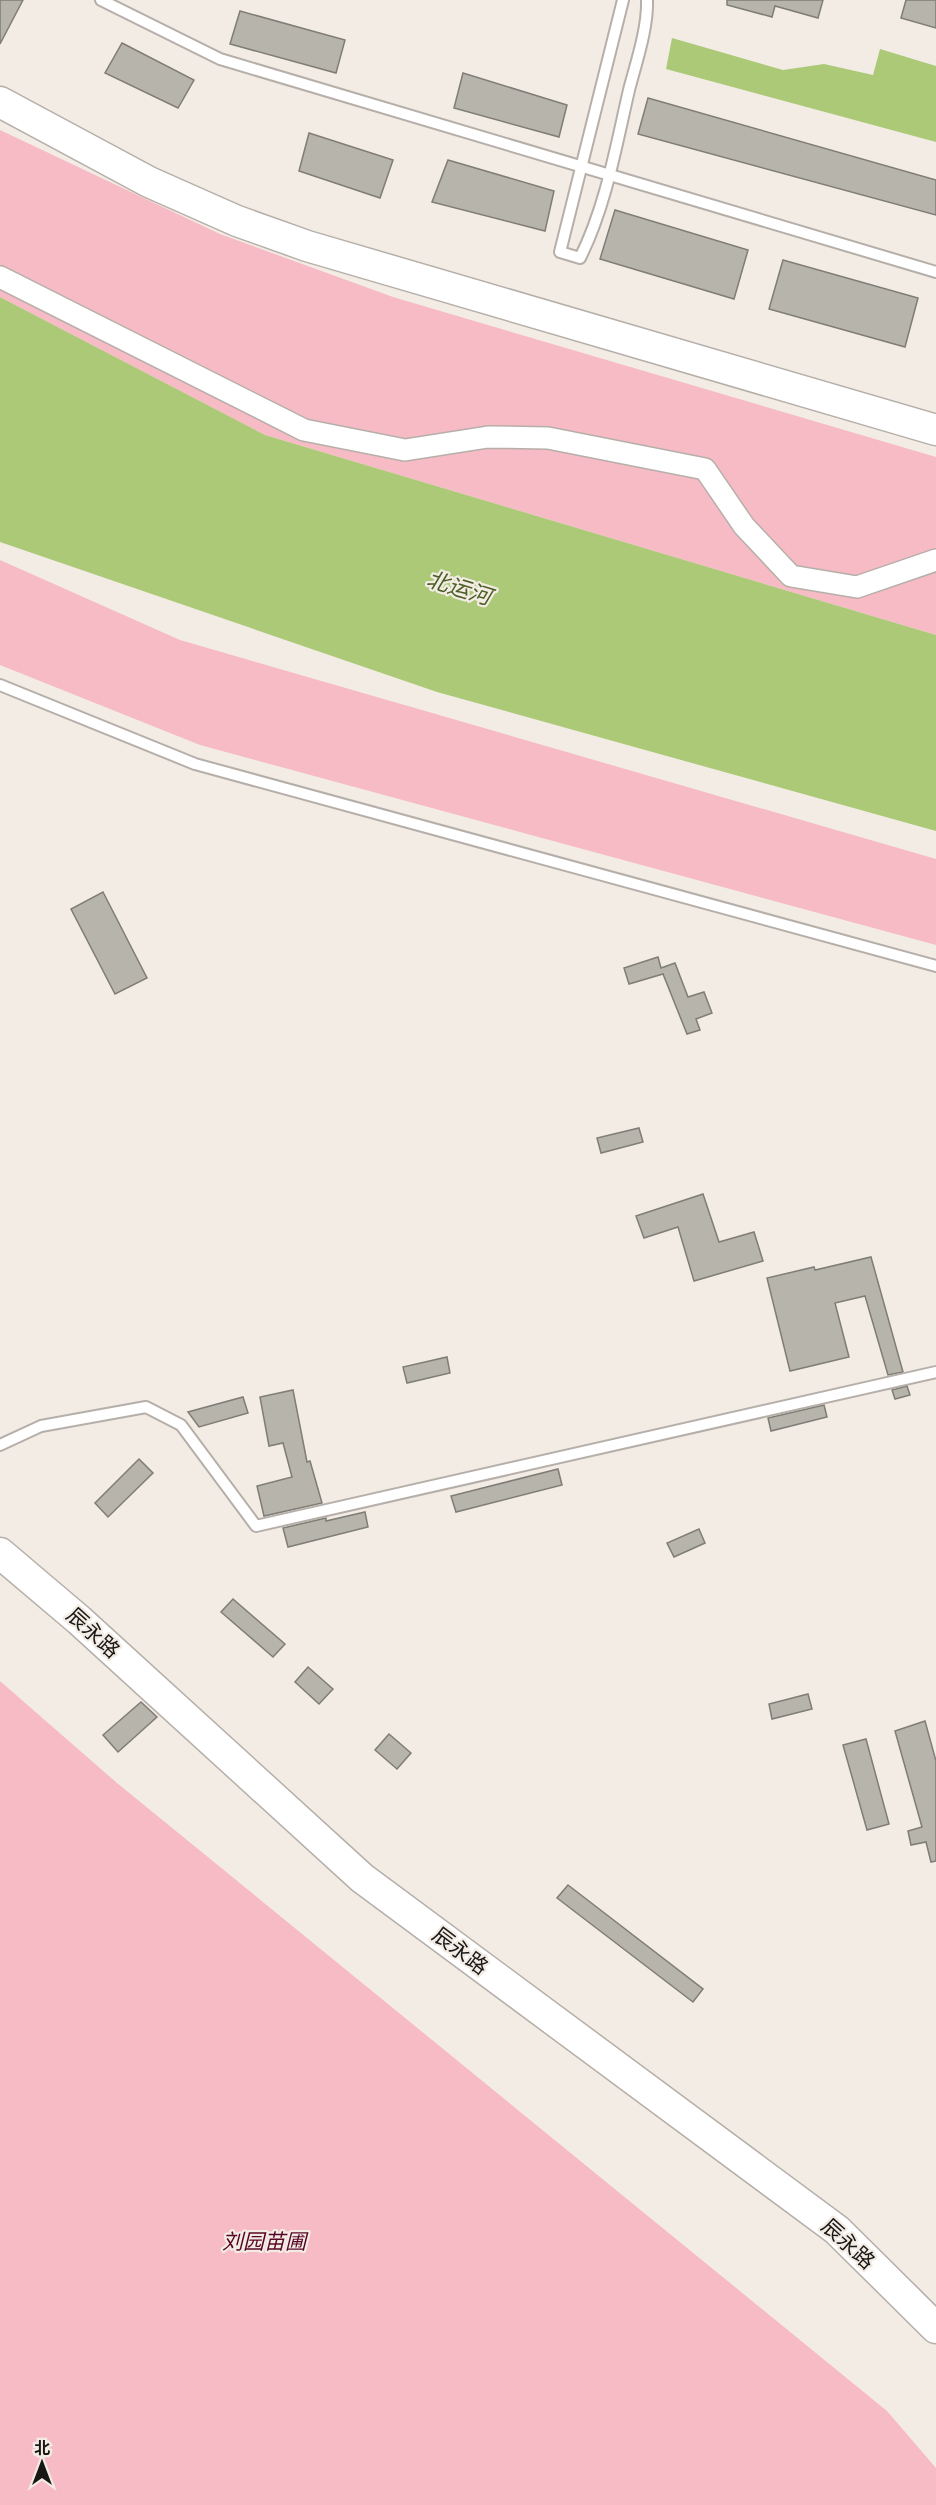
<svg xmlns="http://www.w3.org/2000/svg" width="936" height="2505" viewBox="0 0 936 2505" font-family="'Roboto Serif','Noto Sans SC',serif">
  <rect width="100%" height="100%" fill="#f3ece5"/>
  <g fill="#f7bbc6">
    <path d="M0 130 220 234 393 297 936 457V635L265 435 0 297Z"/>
    <path d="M0 560 180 640 936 859V945L200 745 0 665Z"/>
    <path d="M0 1681 117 1783 887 2411 936 2468V2505H0Z"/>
  </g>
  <g fill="#abc976">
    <path d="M672 38 783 70 824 64 873 75 880 49 936 66V142L666 69Z"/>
    <path d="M0 297 265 435 936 635V831L437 692 0 542Z"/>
  </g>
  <g fill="#b6b4ab" stroke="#7f7d75" stroke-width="1.5">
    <path d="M0 0H23L0 44Z"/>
    <path d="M727 0H823L818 18 775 6 772 17 727 5Z"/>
    <path d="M906 0H936V28L901 18Z"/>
    <path d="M240 11 345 40 336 73 230 44Z"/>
    <path d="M122 43 194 80 178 108 105 73Z"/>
    <path d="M463 73 567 105 559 137 454 108Z"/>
    <path d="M648 98 936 180V215L638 134Z"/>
    <path d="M309 133 393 160 380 198 299 171Z"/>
    <path d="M448 160 554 191 545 231 432 202Z"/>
    <path d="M615 210 748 250 734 299 600 259Z"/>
    <path d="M783 260 918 298 905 347 769 309Z"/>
    <path d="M103 892 147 978 115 994 71 909Z"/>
    <path d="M658 957 661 968 675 963 688 997 704 992 712 1013 696 1019 700 1030 687 1034 663 974 629 984 624 968Z"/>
    <path d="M639 1128 643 1142 601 1153 597 1138Z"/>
    <path d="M703 1194 719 1242 754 1232 763 1261 694 1281 678 1227 644 1238 636 1216Z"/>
    <path d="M871 1257 903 1372 888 1375 865 1296 835 1303 849 1357 790 1371 767 1278 814 1267 815 1270Z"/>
    <path d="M447 1357 450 1373 407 1383 403 1367Z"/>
    <path d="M907 1386 910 1395 895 1399 892 1390Z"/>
    <path d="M293 1390 307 1462 310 1461 322 1503 264 1516 257 1486 292 1477 283 1443 269 1446 260 1397Z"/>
    <path d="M243 1397 248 1413 199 1427 188 1412Z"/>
    <path d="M824 1405 827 1417 771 1431 768 1418Z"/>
    <path d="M139 1459 153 1473 108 1517 95 1503Z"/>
    <path d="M558 1469 562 1485 456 1512 451 1496Z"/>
    <path d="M365 1512 368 1527 288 1547 283 1528 326 1518V1521Z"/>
    <path d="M699 1529 705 1543 674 1557 667 1543Z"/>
    <path d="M233 1599 285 1644 273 1657 221 1612Z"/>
    <path d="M308 1667 333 1689 319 1704 295 1682Z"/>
    <path d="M808 1694 812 1709 772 1719 769 1704Z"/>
    <path d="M141 1702 157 1717 118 1752 103 1735Z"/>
    <path d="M925 1721 936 1761V1861L931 1862 926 1842 911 1845 908 1831 922 1827 895 1731Z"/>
    <path d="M389 1734 411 1753 397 1769 375 1750Z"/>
    <path d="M866 1739 889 1824 867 1830 843 1745Z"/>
    <path d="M568 1885 703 1989 693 2002 557 1898Z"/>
  </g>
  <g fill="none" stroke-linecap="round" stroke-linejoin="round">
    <defs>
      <g id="lane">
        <path d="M101 0 220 59 936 272"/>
        <path d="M623 0 560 252 580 258C606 206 616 146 629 90 636 63 648 28 647 0"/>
        <path d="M0 685 195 764 936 966"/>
        <path d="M0 1445 41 1426 146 1407 181 1425 256 1526 936 1372"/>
      </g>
      <path id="street" d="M0 277 304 430 405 450 488 437 548 438 705 469 744 526 791 576 857 587 936 560"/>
      <g id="secondary">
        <path d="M0 102 149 182 237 221 307 246 936 430"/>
        <path d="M0 1553 79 1620 362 1878 837 2230 936 2328"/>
      </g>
    </defs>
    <use href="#lane" stroke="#b6afa9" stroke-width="14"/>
    <use href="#street" stroke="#b6afa9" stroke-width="24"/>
    <use href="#secondary" stroke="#b6afa9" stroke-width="33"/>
    <use href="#lane" stroke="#fff" stroke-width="10"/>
    <use href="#street" stroke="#fff" stroke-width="21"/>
    <use href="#secondary" stroke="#fff" stroke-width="30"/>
  </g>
  <g text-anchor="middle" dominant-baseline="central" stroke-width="4.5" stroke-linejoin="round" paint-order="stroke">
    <g font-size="21" fill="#191714" stroke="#f3ece5">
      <text transform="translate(93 1633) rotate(42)">辰永路</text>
      <text transform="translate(460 1951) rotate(37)">辰永路</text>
      <text transform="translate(848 2244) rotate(42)">辰永路</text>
    </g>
    <g font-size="21" font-style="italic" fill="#580424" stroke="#f3ece5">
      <text x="264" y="2242">刘园苗圃</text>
    </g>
    <g font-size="22" font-style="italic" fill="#4b5e24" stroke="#f3ece5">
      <text transform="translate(459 588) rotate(17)">北运河</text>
    </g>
  </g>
  <g transform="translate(42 2463)" stroke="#f3ece5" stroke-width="4.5" paint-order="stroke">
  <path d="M0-4.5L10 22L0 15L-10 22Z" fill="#191714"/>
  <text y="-9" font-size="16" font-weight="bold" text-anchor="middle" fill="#191714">北</text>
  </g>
</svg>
